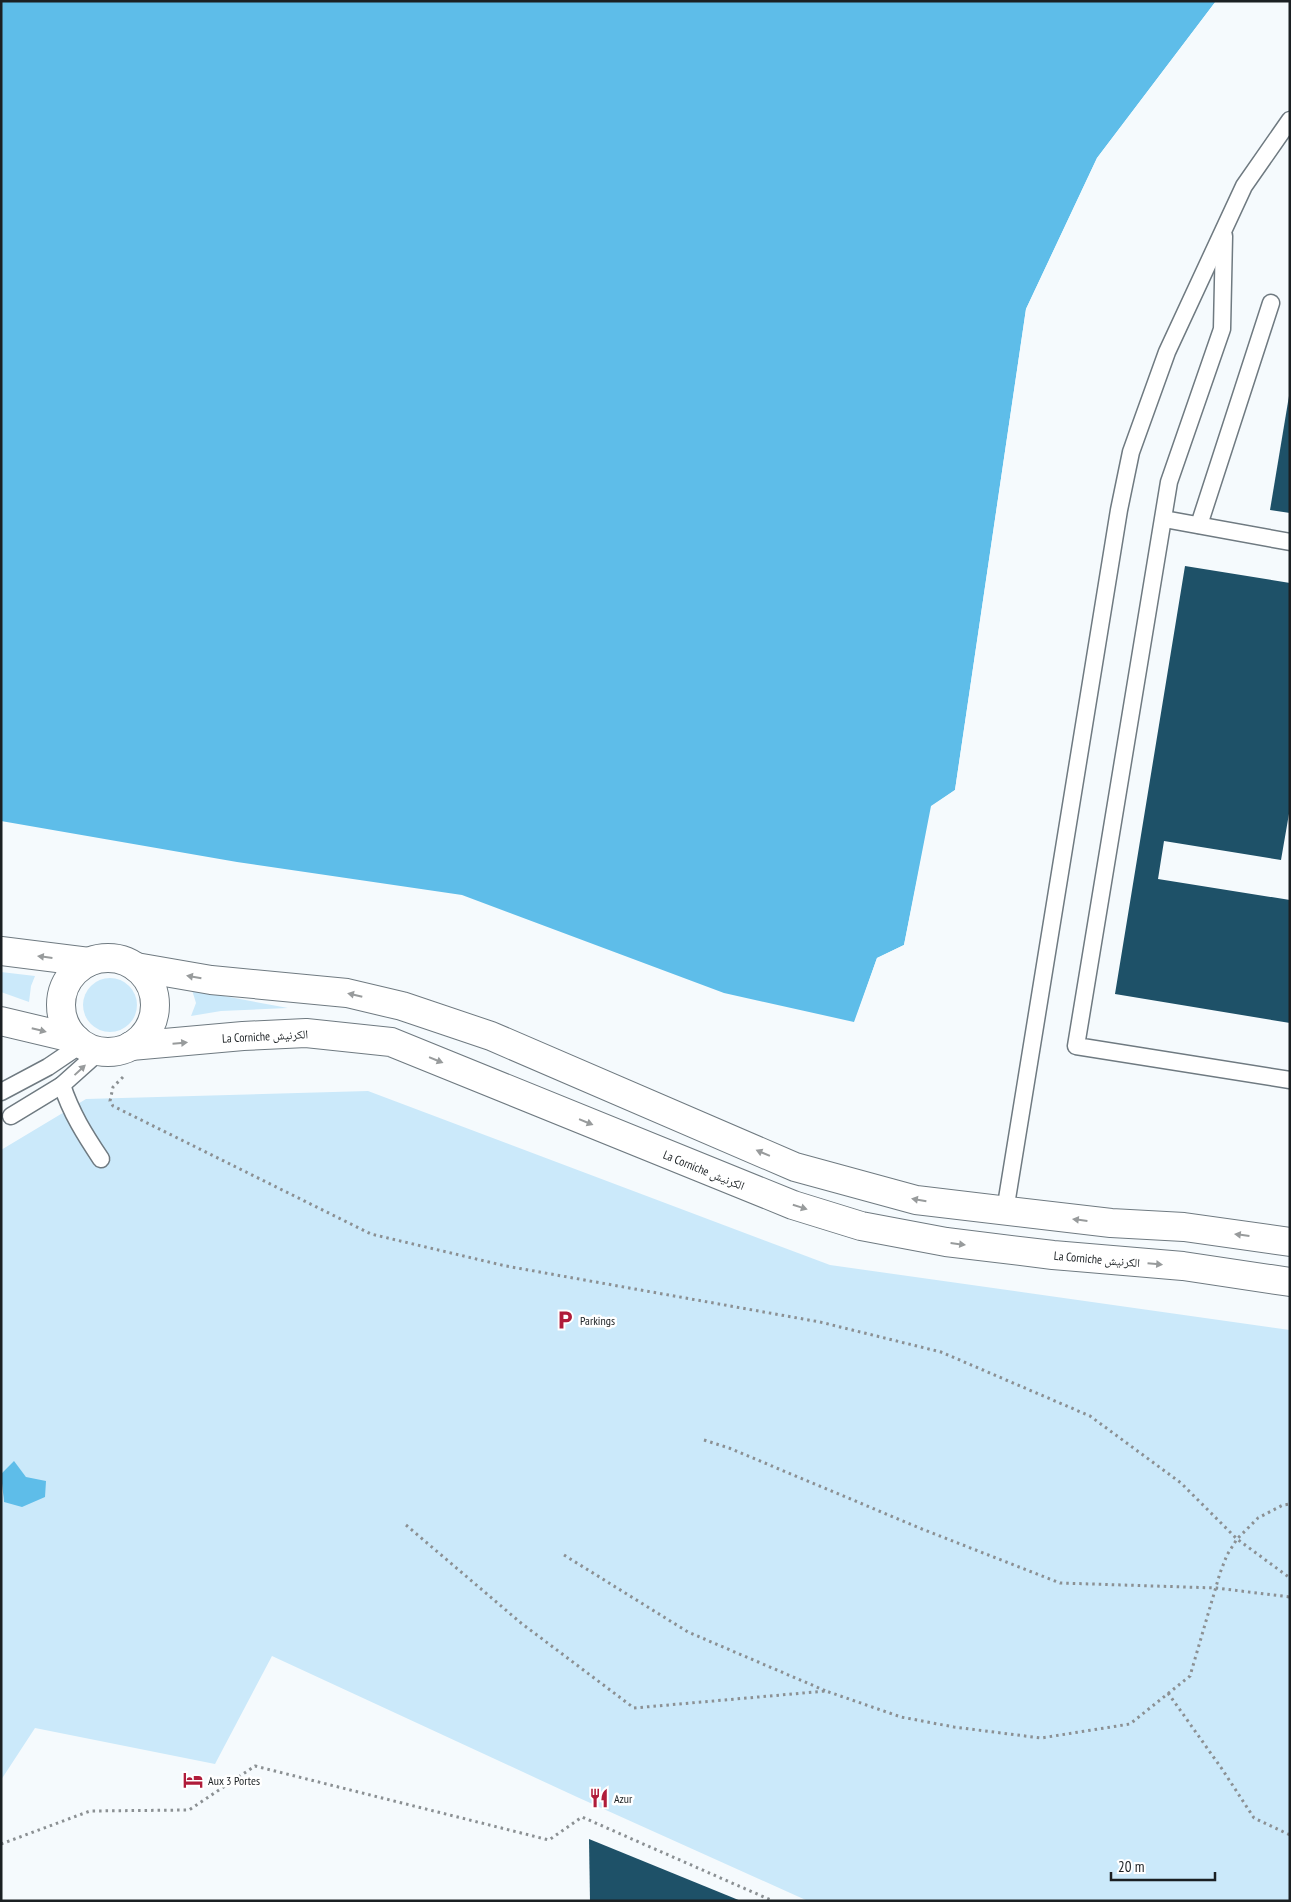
<svg xmlns="http://www.w3.org/2000/svg" width="1291" height="1902" viewBox="0 0 1291 1902" font-family="'PT Sans Narrow','Noto Naskh Arabic',sans-serif">
  <rect width="100%" height="100%" fill="#f5fafd"/>
  <g fill="#cbe9fa">
    <path d="M1 972 35 976 31 986 29 1002 1 992Z"/>
    <circle cx="110" cy="1005" r="27"/>
    <path d="M192 990 288 1008 221 1011 191 1016 196 1003Z"/>
    <path d="M368 1091 830 1265 1290 1330V1901H808L577 1797 272 1656 215 1764 35 1728 1 1780V1488L4 1502 26 1477 14 1462 1 1474V1150L86 1099Z"/>
  </g>
  <g fill="#5ebde9">
    <path d="M1 1H1216L1097 158 1026 309 955 790 931 806 904 945 877 958 854 1022 724 993 462 895 237 862 1 821Z"/>
    <path d="M14 1461 26 1477 46 1481 45 1497 22 1507 4 1502 1 1474Z"/>
  </g>
  <path fill="#f5fafd" d="M1216 1H1219L1099 159 1029 310 957 791 934 808 906 946 879 960 857 1023 854 1024 877 958 904 945 932 806 955 790 1026 309 1097 158Z"/>
  <g fill="#1e5168">
    <path d="M1289 396H1290V513L1270 510Z"/>
    <path d="M1185 566 1290 583V808L1281 860 1164 841 1158 879 1290 900V1023L1115 994Z"/>
    <path d="M589 1839 741 1901H590Z"/>
  </g>
  <g fill="none" stroke-linecap="round" stroke-linejoin="round">
    <defs>
      <g id="service">
        <path d="M1224 236 1222 329 1169 482 1076 1046 1290 1080"/>
        <path d="M1164 519 1290 542"/>
        <path d="M1199 525 1271 303"/>
        <path d="M62 1085C71 1113 85 1135 101 1159"/>
        <path d="M1 1092 48 1067 82 1044"/>
        <path d="M11 1116 62 1085 100 1051"/>
        <path d="M1005 1211 1119 510 1131 452 1167 352 1244 186 1290 120"/>
      </g>
      <g id="secondary">
        <path d="M1 951 89 962"/>
        <circle cx="108" cy="1005" r="47"/>
        <path d="M136 967 211 980 347 993 402 1006 491 1036 795 1167 916 1200 1111 1223 1184 1227 1290 1242"/>
        <path d="M1 1021 76 1039"/>
        <path d="M131 1046 243 1036 306 1033 391 1042 793 1205 861 1226 946 1242 1053 1255 1183 1266 1290 1282"/>
      </g>
    </defs>
    <use href="#service" stroke="#6f7a81" stroke-width="19"/>
    <use href="#secondary" stroke="#6f7a81" stroke-width="30"/>
    <g stroke="#8b9093" stroke-width="3" stroke-dasharray="2.5 4" stroke-linecap="butt">
      <path d="M123 1077 113 1087 110 1101 113 1106 371 1234 506 1266 820 1322 941 1352 1090 1416 1181 1483 1237 1539 1290 1578"/>
      <path d="M704 1440 729 1448 922 1529 1060 1583 1216 1588 1290 1597"/>
      <path d="M406 1525 521 1623 634 1708 826 1691 901 1717 954 1727 1041 1738 1130 1724 1190 1676 1220 1573 1227 1555 1237 1539 1258 1518 1283 1505 1290 1504"/>
      <path d="M564 1555 688 1632 826 1691"/>
      <path d="M1168 1693 1222 1769 1254 1818 1290 1835"/>
      <path d="M1 1844 90 1811 189 1810 255 1766 549 1840 582 1817 773 1901"/>
    </g>
    <use href="#service" stroke="#fff" stroke-width="16"/>
    <use href="#secondary" stroke="#fff" stroke-width="28"/>
  </g>
  <defs><path id="oneway-solid" d="M-6-.8H1V-3.2L6.5 0L1 3.2V.8H-6Z" transform="scale(1.25)"/></defs>
  <g fill="#989b9c">
    <use href="#oneway-solid" transform="translate(45 957) rotate(-173)"/>
    <use href="#oneway-solid" transform="translate(194 977) rotate(-170)"/>
    <use href="#oneway-solid" transform="translate(355 995) rotate(-167)"/>
    <use href="#oneway-solid" transform="translate(39 1030) rotate(14)"/>
    <use href="#oneway-solid" transform="translate(180 1043) rotate(-5)"/>
    <use href="#oneway-solid" transform="translate(436 1060) rotate(22)"/>
    <use href="#oneway-solid" transform="translate(80 1070) rotate(-43)"/>
    <use href="#oneway-solid" transform="translate(586 1122) rotate(22)"/>
    <use href="#oneway-solid" transform="translate(763 1153) rotate(-157)"/>
    <use href="#oneway-solid" transform="translate(919 1200) rotate(-170)"/>
    <use href="#oneway-solid" transform="translate(800 1207) rotate(17)"/>
    <use href="#oneway-solid" transform="translate(1080 1220) rotate(-173)"/>
    <use href="#oneway-solid" transform="translate(1242 1235) rotate(-173)"/>
    <use href="#oneway-solid" transform="translate(958 1244) rotate(7)"/>
    <use href="#oneway-solid" transform="translate(1155 1264) rotate(5)"/>
  </g>
  <defs>
    <symbol id="parking-bare" viewBox="-9 -9 18 18"><path d="M-3.5-5.5H1a3.5 3.5 0 0 1 0 7H-1V5.5H-3.5ZM-1-3.4V-.6H.8a1.4 1.4 0 0 0 0-2.8Z" fill="#b01c3a" stroke="#fff" stroke-width="2.5" paint-order="stroke"/></symbol>
    <symbol id="hotel-bare" viewBox="-9 -9 18 18"><path d="M-6-4.5h1.5V1H6V5H4.5V3h-9V5H-6ZM-4 0a1.8 1.8 0 1 1 3.6 0ZM.5 0V-2.5h3Q6-2.5 6 0Z" fill="#b01c3a" stroke="#fff" stroke-width="2.5" paint-order="stroke"/></symbol>
    <symbol id="restaurant-bare" viewBox="-9 -9 18 18"><path d="M-5-6h1v4h1v-4h1v4h1v-4h1v5L-1.5 .5V6h-2V.5L-5-1ZM5-6V6H3V1.5H1.5Q1.5-4 5-6Z" fill="#b01c3a" stroke="#fff" stroke-width="2.5" paint-order="stroke"/></symbol>
  </defs>
  <g fill-rule="evenodd">
    <use href="#parking-bare" x="551" y="1306" width="28" height="28"/>
    <use href="#hotel-bare" x="179" y="1766" width="28" height="28"/>
    <use href="#restaurant-bare" x="585" y="1784" width="28" height="28"/>
  </g>
  <g text-anchor="middle" dominant-baseline="central" stroke-width="5" stroke-linejoin="round" paint-order="stroke">
    <g font-size="12" fill="#1b2023" stroke="#fff">
      <text transform="translate(265 1036) rotate(-3)">La Corniche الكرنيش</text>
      <text transform="translate(704 1170) rotate(22)">La Corniche الكرنيش</text>
      <text transform="translate(1097 1259) rotate(5)">La Corniche الكرنيش</text>
    </g>
    <g font-size="12" fill="#1b2023" stroke="#fff" text-anchor="start">
      <text x="580" y="1320">Parkings</text>
      <text x="208" y="1780">Aux 3 Portes</text>
      <text x="614" y="1798">Azur</text>
    </g>
  </g>
  <rect width="1291" height="1902" fill="none" stroke="#1b2023" stroke-width="5"/>
  <path d="M1111 1872v8h104v-8" fill="none" stroke="#1b2023" stroke-width="2.5"/>
  <text x="1118" y="1872" font-size="15" fill="#1b2023" stroke="#ffffff" stroke-width="4" paint-order="stroke">20 m</text>
</svg>
